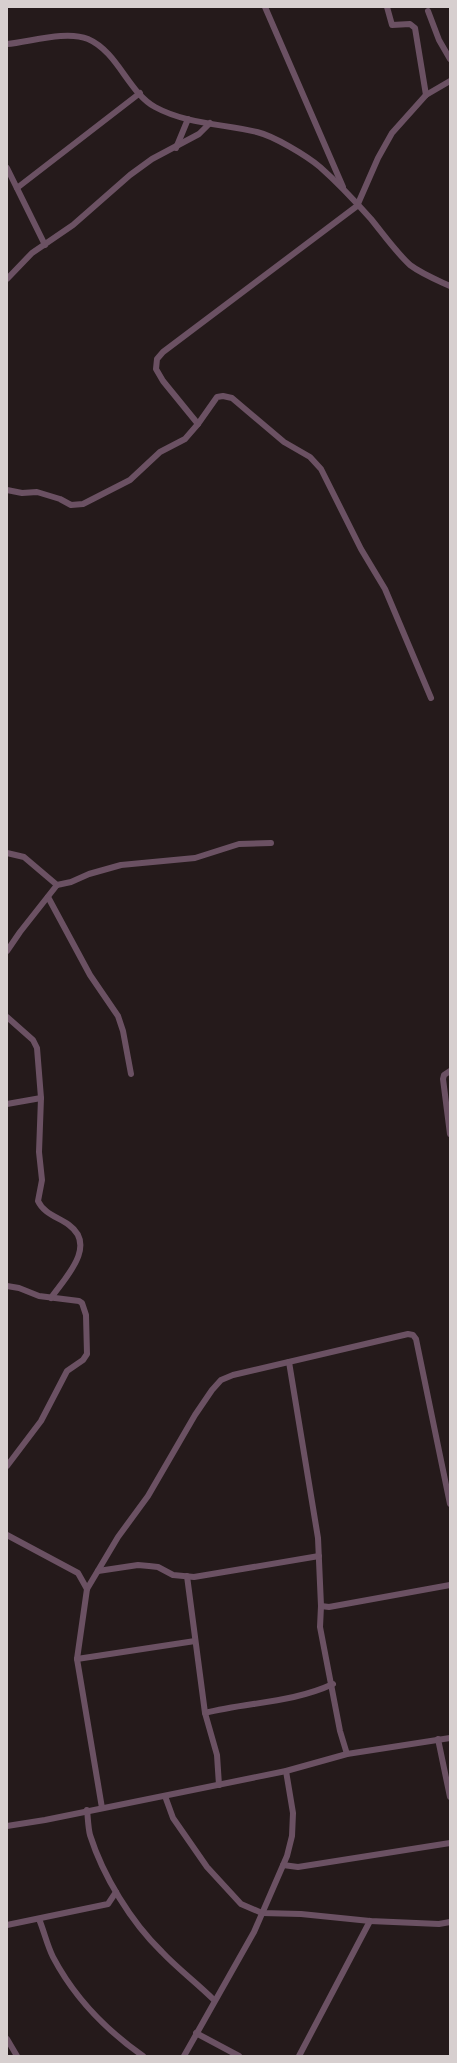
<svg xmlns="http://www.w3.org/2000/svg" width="457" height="2063" viewBox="0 0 457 2063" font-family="'Asap Condensed',sans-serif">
  <rect width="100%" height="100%" fill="#251a1b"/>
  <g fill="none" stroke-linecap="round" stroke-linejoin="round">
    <g stroke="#6b5163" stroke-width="6">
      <path d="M265 7 343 187"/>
      <path d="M387 7 392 25 410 24 415 28 426 95"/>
      <path d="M428 11 439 40 450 59"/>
      <path d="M7 44C30 42 66 30 88 39 118 52 128 92 155 107 186 124 224 124 257 132 274 136 307 156 320 167 338 183 355 201 371 219 384 235 395 251 410 265 422 274 437 280 450 286"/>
      <path d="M176 148 188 119"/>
      <path d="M7 168 45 245"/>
      <path d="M17 188 140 93"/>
      <path d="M7 279 32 253 73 225 130 175 152 159 199 134 210 123"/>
      <path d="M198 424 163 381 156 369 157 359 163 352 357 206 378 158 392 133 426 95 450 81"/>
      <path d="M7 490 22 493 37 492 60 499 71 505 83 504 130 480 160 452 185 439 198 424 217 397 223 396 232 398 284 442 310 457 321 469 361 549 385 589 431 698"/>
      <path d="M7 853 24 857 57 885 71 882 89 874 121 865 195 858 239 844 271 843"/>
      <path d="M48 897 90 975 118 1016 123 1031 131 1074"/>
      <path d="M7 951 20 932 57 885"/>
      <path d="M7 1017 33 1040 37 1048 41 1098 39 1152 42 1180 38 1201C44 1214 58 1217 69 1225 98 1246 64 1279 51 1298"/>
      <path d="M450 1071 444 1075 443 1079 450 1134"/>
      <path d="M7 1104 41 1098"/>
      <path d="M7 1286 19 1288 39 1296 79 1301 82 1303 86 1315 87 1354 83 1360 67 1371 41 1421 7 1466"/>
      <path d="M289 1362 318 1538 321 1606 320 1627 340 1731 347 1754"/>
      <path d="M7 1535 78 1573 87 1589"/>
      <path d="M98 1571 138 1565 149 1566 158 1567 173 1575 194 1577 319 1556"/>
      <path d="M187 1576 205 1713 217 1755 219 1785"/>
      <path d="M321 1606 329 1607 450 1585"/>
      <path d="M77 1659 195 1641"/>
      <path d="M205 1713C248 1702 292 1703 333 1684"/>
      <path d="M438 1739 450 1797"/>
      <path d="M165 1796 173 1818 207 1867 241 1904 262 1913 301 1914 370 1921 439 1924 450 1922"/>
      <path d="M102 1808 77 1659 87 1589 118 1537 148 1496 195 1415 212 1390 221 1380 233 1375 408 1334 413 1335 416 1339 450 1504"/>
      <path d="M87 1810C88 1818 88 1827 90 1835 103 1876 131 1922 162 1952 178 1969 197 1983 214 2000"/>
      <path d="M7 1826 45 1820 286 1771 347 1754 450 1738"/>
      <path d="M283 1865 298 1867 450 1843"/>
      <path d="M39 1919C44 1931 47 1945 53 1957 74 1997 106 2030 143 2056"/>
      <path d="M7 1925 108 1904 116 1892"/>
      <path d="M196 2033 239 2056"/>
      <path d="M7 2039 17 2056"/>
      <path d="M184 2056 254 1932 287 1856 292 1836 293 1813 286 1771"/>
      <path d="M299 2056 370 1921"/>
    </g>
  </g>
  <rect width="457" height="2063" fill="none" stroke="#d7cfcf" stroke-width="16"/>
</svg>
